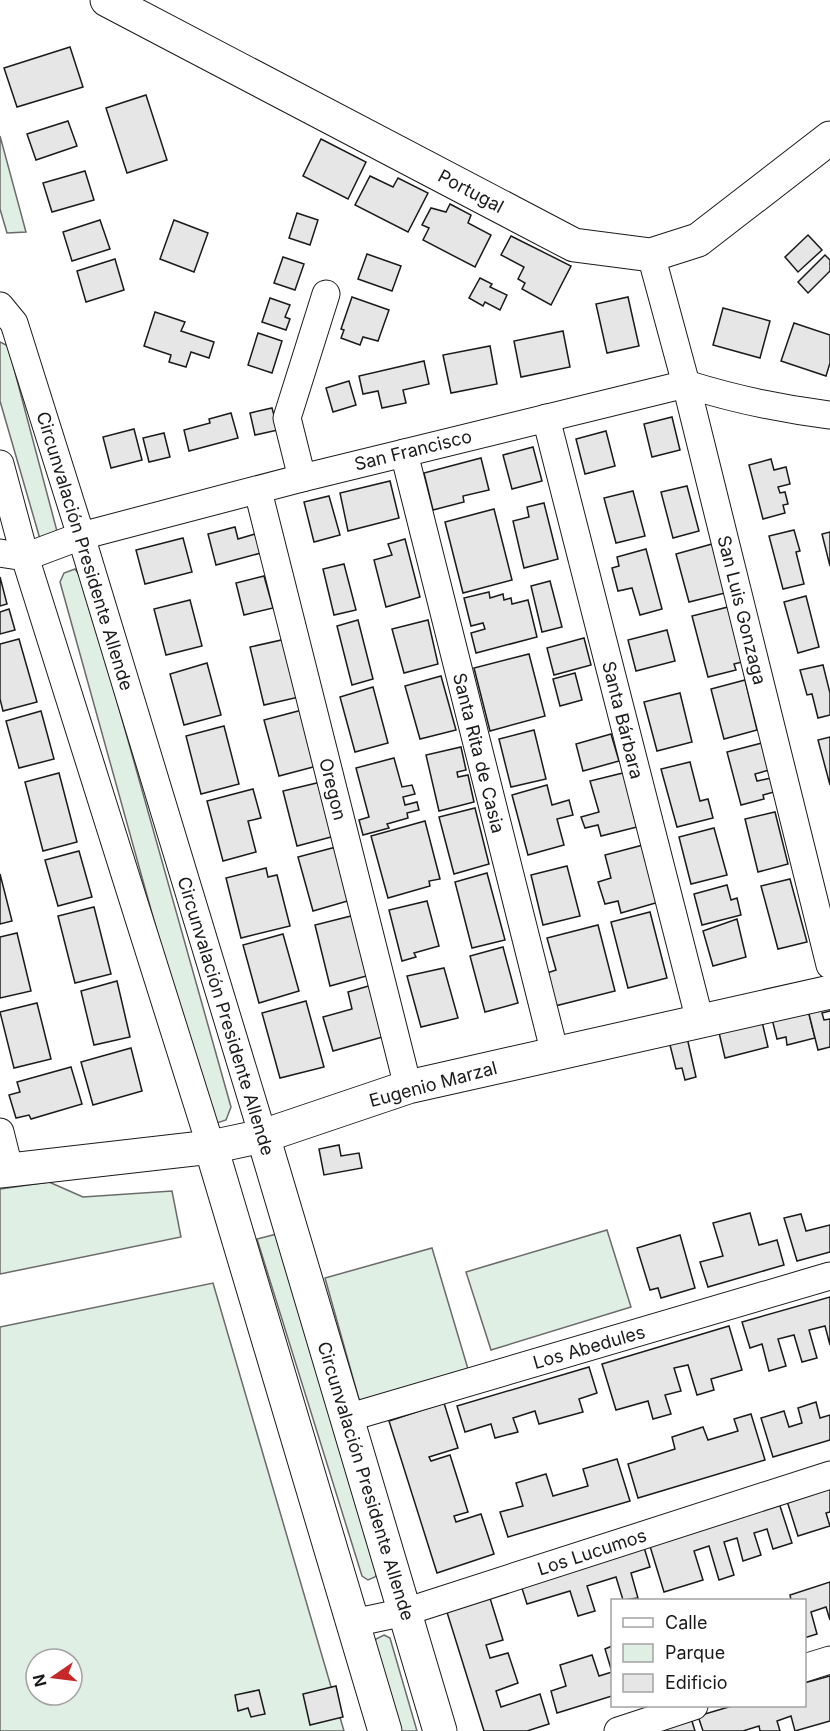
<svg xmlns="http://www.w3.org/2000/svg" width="830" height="1731" viewBox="0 0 830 1731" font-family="Inter,sans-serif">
  <rect width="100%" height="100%" fill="#fff"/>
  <g fill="#e0efe3" stroke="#6a6a6a" stroke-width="1.5" fill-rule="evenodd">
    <path d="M0 136 26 232 7 233 0 209Z"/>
    <path d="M0 342 8 346 58 535 40 539 0 401Z"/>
    <path d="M75 569 83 580 231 1107 226 1120 217 1123 208 1115 60 582 64 573Z"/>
    <path d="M49 1182 83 1197 172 1191 181 1237 0 1274V1189Z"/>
    <path d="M607 1230 631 1307 491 1350 466 1272Z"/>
    <path d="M277 1234 379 1571 375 1577 368 1580 362 1576 257 1239Z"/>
    <path d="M432 1248 468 1369 360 1403 325 1278Z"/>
    <path d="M213 1283 344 1731H0V1327ZM36 1659H72V1695H36Z"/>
    <path d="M384 1635 390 1638 417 1731H397L373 1647 376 1639Z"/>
  </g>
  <g fill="#e6e6e6" stroke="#1a1a1a" stroke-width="1.5">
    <path d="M70 47 83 87 17 107 4 68Z"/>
    <path d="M146 95 167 160 127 173 106 108Z"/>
    <path d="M68 121 77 146 36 160 27 134Z"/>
    <path d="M321 139 366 162 348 199 303 176Z"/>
    <path d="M85 171 94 200 52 212 43 183Z"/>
    <path d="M370 176 393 187 398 178 428 193 408 232 355 205Z"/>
    <path d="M450 204 471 215 468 223 491 235 475 267 423 240 429 228 422 225 431 208 446 212Z"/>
    <path d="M297 213 318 220 310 245 289 238Z"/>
    <path d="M100 220 110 249 72 261 63 232Z"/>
    <path d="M174 220 208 233 194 272 160 259Z"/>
    <path d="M808 235 822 250 798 272 785 257Z"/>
    <path d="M511 236 571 266 551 305 522 289 525 283 518 279 524 267 501 255Z"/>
    <path d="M367 254 401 266 392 291 358 279Z"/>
    <path d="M825 255 830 260V271L808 293 798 282Z"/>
    <path d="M283 257 304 264 295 290 274 283Z"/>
    <path d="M115 259 124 290 86 302 77 271Z"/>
    <path d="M480 278 492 284 490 287 507 295 500 310 485 302 483 306 469 298Z"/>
    <path d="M352 297 389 310 378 341 363 337 360 345 341 338 344 330 341 329Z"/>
    <path d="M628 297 639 346 607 353 596 304Z"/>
    <path d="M270 298 290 305 285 317 290 319 286 330 262 322Z"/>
    <path d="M723 308 770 321 760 358 713 345Z"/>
    <path d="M155 312 185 322 181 331 214 342 209 358 191 352 186 367 169 362 171 355 144 346Z"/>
    <path d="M794 323 830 335V363L826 376 781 361Z"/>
    <path d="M563 331 570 367 521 377 514 341Z"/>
    <path d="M258 333 282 341 272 373 248 365Z"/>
    <path d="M490 346 497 384 451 393 443 355Z"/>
    <path d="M424 361 429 384 403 390 406 403 382 408 378 391 363 394 359 376Z"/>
    <path d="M349 381 356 405 333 412 326 388Z"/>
    <path d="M272 408 278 430 255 435 250 413Z"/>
    <path d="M231 413 238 438 189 451 184 430 210 423 209 419Z"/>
    <path d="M672 417 680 450 652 457 644 424Z"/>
    <path d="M134 429 142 460 111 468 103 437Z"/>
    <path d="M606 431 615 466 585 474 576 439Z"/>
    <path d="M164 433 170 457 149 462 143 438Z"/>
    <path d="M533 447 542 481 512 489 503 455Z"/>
    <path d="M481 458 489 490 463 496 464 502 433 510 424 473Z"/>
    <path d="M771 459 774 470 786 467 790 484 778 487 780 493 785 492 788 504 783 505 785 513 763 519 749 465Z"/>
    <path d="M390 481 399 518 348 531 340 493Z"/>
    <path d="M687 486 699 531 673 538 661 492Z"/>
    <path d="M633 491 645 536 616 543 604 498Z"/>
    <path d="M329 496 340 535 314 542 304 502Z"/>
    <path d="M544 503 558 559 524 568 513 521 529 517 527 507Z"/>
    <path d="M494 509 512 580 463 593 445 522Z"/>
    <path d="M235 527 238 539 255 534 261 553 216 565 208 534Z"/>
    <path d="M794 530 800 551 796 552 804 584 783 589 769 536Z"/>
    <path d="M830 532V566L822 534Z"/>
    <path d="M183 538 192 572 145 584 136 550Z"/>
    <path d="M405 539 420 597 386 607 374 560 392 555 388 544Z"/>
    <path d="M712 544 725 593 689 602 676 554Z"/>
    <path d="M646 549 662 609 640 615 632 588 618 591 612 568 619 566 617 557Z"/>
    <path d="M344 564 356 610 334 615 323 569Z"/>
    <path d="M264 576 273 608 244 615 236 583Z"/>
    <path d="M0 577 7 604 0 606Z"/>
    <path d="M550 581 562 627 542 632 531 586Z"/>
    <path d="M489 592 490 598 503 594 504 600 511 598 512 604 528 600 537 637 476 653 471 633 485 629 483 623 471 626 464 598Z"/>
    <path d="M806 596 819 647 798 653 784 602Z"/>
    <path d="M190 600 202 646 166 655 154 609Z"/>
    <path d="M728 607 742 662 734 664 736 670 708 677 692 616Z"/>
    <path d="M9 609 15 630 0 634V612Z"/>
    <path d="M358 620 373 679 352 685 337 626Z"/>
    <path d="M428 620 438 664 404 673 392 629Z"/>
    <path d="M667 630 675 661 636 671 628 640Z"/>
    <path d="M584 638 591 665 554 675 547 648Z"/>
    <path d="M19 639 37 702 3 711 0 699V644Z"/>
    <path d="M286 639 299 697 264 705 250 647Z"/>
    <path d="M529 654 545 716 490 731 474 668Z"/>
    <path d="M207 663 221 715 184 725 170 674Z"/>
    <path d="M823 665 830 693V715L818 718 812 694 807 695 800 670Z"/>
    <path d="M575 673 582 700 560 706 553 679Z"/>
    <path d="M441 676 456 730 420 739 405 686Z"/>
    <path d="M745 680 757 730 724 739 711 689Z"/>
    <path d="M373 687 388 743 355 752 340 697Z"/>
    <path d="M680 693 692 742 657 751 644 702Z"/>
    <path d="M302 710 317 766 279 776 264 720Z"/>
    <path d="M41 711 54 759 19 768 6 721Z"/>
    <path d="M224 726 239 784 201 794 186 736Z"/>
    <path d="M534 730 546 779 511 787 499 739Z"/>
    <path d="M611 734 619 761 583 771 576 744Z"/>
    <path d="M830 737V785L818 740Z"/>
    <path d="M762 743 769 770 755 774 757 781 771 778 774 792 763 795 764 799 741 805 727 752Z"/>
    <path d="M461 747 466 770 457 772 458 777 468 775 474 802 439 811 426 755Z"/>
    <path d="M394 758 402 787 412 785 415 794 403 797 405 805 417 802 419 810 407 813 408 818 387 824 389 828 363 835 359 820 369 817 356 768Z"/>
    <path d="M690 762 700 801 708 799 713 818 677 827 661 769Z"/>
    <path d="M627 772 641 826 601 836 598 825 585 828 581 817 599 812 590 781Z"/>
    <path d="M59 773 77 842 43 851 25 782Z"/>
    <path d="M321 782 335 836 297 846 283 791Z"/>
    <path d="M547 785 552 805 569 800 573 815 557 819 564 845 528 855 512 795Z"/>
    <path d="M253 789 261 818 248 821 256 852 223 861 207 801Z"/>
    <path d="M475 808 489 864 454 874 439 817Z"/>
    <path d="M775 812 788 864 758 872 745 819Z"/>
    <path d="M425 821 440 879 429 881 430 886 388 898 371 836Z"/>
    <path d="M714 828 727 875 691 884 679 837Z"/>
    <path d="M643 845 659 902 621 913 618 901 605 904 598 882 611 878 605 855Z"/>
    <path d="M336 847 351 900 313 911 298 857Z"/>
    <path d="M79 851 92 897 58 906 45 860Z"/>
    <path d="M567 866 580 916 543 925 531 875Z"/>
    <path d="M266 868 268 877 277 875 290 926 241 938 226 878Z"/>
    <path d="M487 873 505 940 472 948 455 882Z"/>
    <path d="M0 874 12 921 0 924Z"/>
    <path d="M790 879 807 942 778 949 761 886Z"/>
    <path d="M727 885 731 900 737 898 741 915 702 925 694 894Z"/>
    <path d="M427 901 439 946 414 953 416 957 402 961 389 910Z"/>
    <path d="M94 907 111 974 75 983 58 916Z"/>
    <path d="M650 912 667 978 628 988 611 922Z"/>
    <path d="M355 915 370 975 330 986 315 925Z"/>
    <path d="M737 919 746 957 713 966 703 931Z"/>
    <path d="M598 925 615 991 555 1006 547 973 556 970 547 938Z"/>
    <path d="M17 933 31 991 0 998V937Z"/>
    <path d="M283 934 299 991 259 1003 243 945Z"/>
    <path d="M503 947 518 1003 485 1012 470 956Z"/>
    <path d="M444 968 458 1018 421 1027 407 976Z"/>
    <path d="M117 981 130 1037 94 1045 81 991Z"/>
    <path d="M372 985 386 1036 333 1051 323 1017 352 1009 348 992Z"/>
    <path d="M306 1001 324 1067 280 1078 262 1013Z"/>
    <path d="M806 1002 815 1038 787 1045 786 1037 777 1039 772 1019Z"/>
    <path d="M806 1002 830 1004V1011L822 1013 824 1020 830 1019V1047L818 1050Z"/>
    <path d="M37 1003 51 1059 14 1068 0 1012Z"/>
    <path d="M760 1013 768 1047 725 1058 717 1024Z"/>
    <path d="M686 1033 696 1077 685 1080 682 1068 676 1069 668 1037Z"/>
    <path d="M131 1048 142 1091 93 1105 81 1062Z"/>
    <path d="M71 1067 82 1104 31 1119 29 1115 16 1118 9 1095 20 1092 17 1082Z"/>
    <path d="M339 1145 341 1156 359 1153 362 1168 324 1175 319 1149Z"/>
    <path d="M750 1213 759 1245 777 1240 784 1265 708 1287 700 1262 723 1256 713 1223Z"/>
    <path d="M801 1214 806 1231 830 1225V1252L797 1261 784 1218Z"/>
    <path d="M680 1235 695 1288 661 1298 658 1288 650 1290 637 1248Z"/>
    <path d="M830 1297V1345L825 1326 809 1330 817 1358 802 1362 794 1335 778 1339 786 1366 769 1371 762 1344 750 1348 742 1322Z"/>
    <path d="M729 1326 742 1370 711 1379 714 1390 697 1395 688 1365 674 1368 681 1391 665 1395 671 1414 653 1419 648 1401 616 1410 602 1364Z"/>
    <path d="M589 1367 597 1393 579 1399 583 1412 539 1424 535 1411 513 1418 518 1432 495 1438 491 1424 465 1432 457 1406Z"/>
    <path d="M816 1402 820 1418 830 1415V1440L773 1457 761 1418 784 1411 789 1427 802 1423 798 1408Z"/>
    <path d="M444 1403 458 1448 429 1457 431 1461 450 1455 468 1512 454 1516 456 1522 481 1514 494 1554 437 1573 389 1421Z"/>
    <path d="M751 1414 765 1460 638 1498 628 1464 675 1449 672 1437 703 1427 708 1440 738 1431 734 1419Z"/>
    <path d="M617 1459 630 1501 508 1537 500 1512 523 1506 516 1483 546 1474 553 1496 588 1486 583 1469Z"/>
    <path d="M830 1488V1512L826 1513 830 1526 798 1536 787 1501Z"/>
    <path d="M779 1503 792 1543 773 1549 767 1529 754 1533 761 1555 743 1561 737 1538 724 1542 734 1575 719 1580 709 1546 694 1551 703 1580 664 1592 649 1543Z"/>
    <path d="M643 1544 650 1567 631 1573 638 1598 623 1600 616 1577 587 1586 595 1611 578 1616 570 1591 527 1604 520 1582Z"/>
    <path d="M830 1582V1620L826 1607 811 1612 817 1634 804 1638V1600H791L790 1595Z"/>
    <path d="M489 1595 503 1640 486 1645 490 1658 508 1653 518 1683 496 1691 501 1707 540 1694 549 1724 527 1731H484L446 1609Z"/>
    <path d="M612 1646V1696L557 1713 551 1691 566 1686 560 1665 592 1655 599 1676 612 1672 605 1649Z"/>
    <path d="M830 1676V1721L795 1731 791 1716 777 1721 780 1731H760L759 1726 743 1731H703L698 1716 732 1706H804V1683Z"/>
    <path d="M336 1686 343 1717 310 1725 303 1694Z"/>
    <path d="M259 1690 265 1714 251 1717 248 1708 238 1711 235 1695Z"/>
    <path d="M691 1718 695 1731H648Z"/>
  </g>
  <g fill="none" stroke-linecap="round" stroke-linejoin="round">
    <defs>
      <g id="street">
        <path d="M651 255 686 384 830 965"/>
        <path d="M0 306 14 323 81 536 263 1136"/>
        <path d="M546 418 700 1021"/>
        <path d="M404 453 555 1054"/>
        <path d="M0 464 25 557 211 1147"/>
        <path d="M302 478 287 418 326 294"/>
        <path d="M258 491 408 1087"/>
        <path d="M0 553 25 557 81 536 302 478 686 384C734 399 780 409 830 415"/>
        <path d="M0 1132 9 1168"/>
        <path d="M347 1418 830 1276"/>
        <path d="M353 1623 405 1612 830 1475"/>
        <path d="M804 1668 830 1660"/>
        <path d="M618 1731 694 1706"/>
      </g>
      <g id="secondary">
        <path d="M107 0 574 245 651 255 698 240 830 138"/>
        <path d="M263 1136 440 1731"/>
        <path d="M211 1147 385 1731"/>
        <path d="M0 1171 211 1147 263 1136 408 1087 830 992"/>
      </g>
    </defs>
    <use href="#street" stroke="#1a1a1a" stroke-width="29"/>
    <use href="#secondary" stroke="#1a1a1a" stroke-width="35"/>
    <use href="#street" stroke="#fff" stroke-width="27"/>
    <use href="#secondary" stroke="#fff" stroke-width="33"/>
  </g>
  <g text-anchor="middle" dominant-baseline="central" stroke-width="4.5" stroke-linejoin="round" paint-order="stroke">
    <g font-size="18" fill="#1a1a1a" stroke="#fff">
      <text transform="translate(471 191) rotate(28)">Portugal</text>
      <text transform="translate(413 450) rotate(-14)">San Francisco</text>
      <text transform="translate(85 551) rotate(73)">Circunvalación Presidente Allende</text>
      <text transform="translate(742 610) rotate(76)">San Luis Gonzaga</text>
      <text transform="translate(623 720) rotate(76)">Santa Bárbara</text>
      <text transform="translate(479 753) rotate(76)">Santa Rita de Casia</text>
      <text transform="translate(333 789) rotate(76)">Oregon</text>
      <text transform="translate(226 1016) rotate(73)">Circunvalación Presidente Allende</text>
      <text transform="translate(433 1084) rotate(-15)">Eugenio Marzal</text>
      <text transform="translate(589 1347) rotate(-16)">Los Abedules</text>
      <text transform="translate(366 1481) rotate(73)">Circunvalación Presidente Allende</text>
      <text transform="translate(592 1552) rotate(-18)">Los Lucumos</text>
    </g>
  </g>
  <rect x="611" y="1599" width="195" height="108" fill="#ffffff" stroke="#a3a3a3" stroke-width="1.5"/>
  <rect x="623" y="1618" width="30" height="9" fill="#ffffff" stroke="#a3a3a3" stroke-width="1.5"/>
  <text x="665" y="1629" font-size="18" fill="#1a1a1a">Calle</text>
  <rect x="623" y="1644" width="30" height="18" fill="#e0efe3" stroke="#a3a3a3" stroke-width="1.5"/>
  <text x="665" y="1659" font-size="18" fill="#1a1a1a">Parque</text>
  <rect x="623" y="1674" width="30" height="18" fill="#e6e6e6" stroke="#a3a3a3" stroke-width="1.5"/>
  <text x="665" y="1689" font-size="18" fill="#1a1a1a">Edificio</text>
  <g transform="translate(54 1677) rotate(256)"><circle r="28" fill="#ffffff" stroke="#a3a3a3" stroke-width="1.5"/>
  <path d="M0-4.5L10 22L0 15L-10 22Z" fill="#c62828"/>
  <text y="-9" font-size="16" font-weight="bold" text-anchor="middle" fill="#1a1a1a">N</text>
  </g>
</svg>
